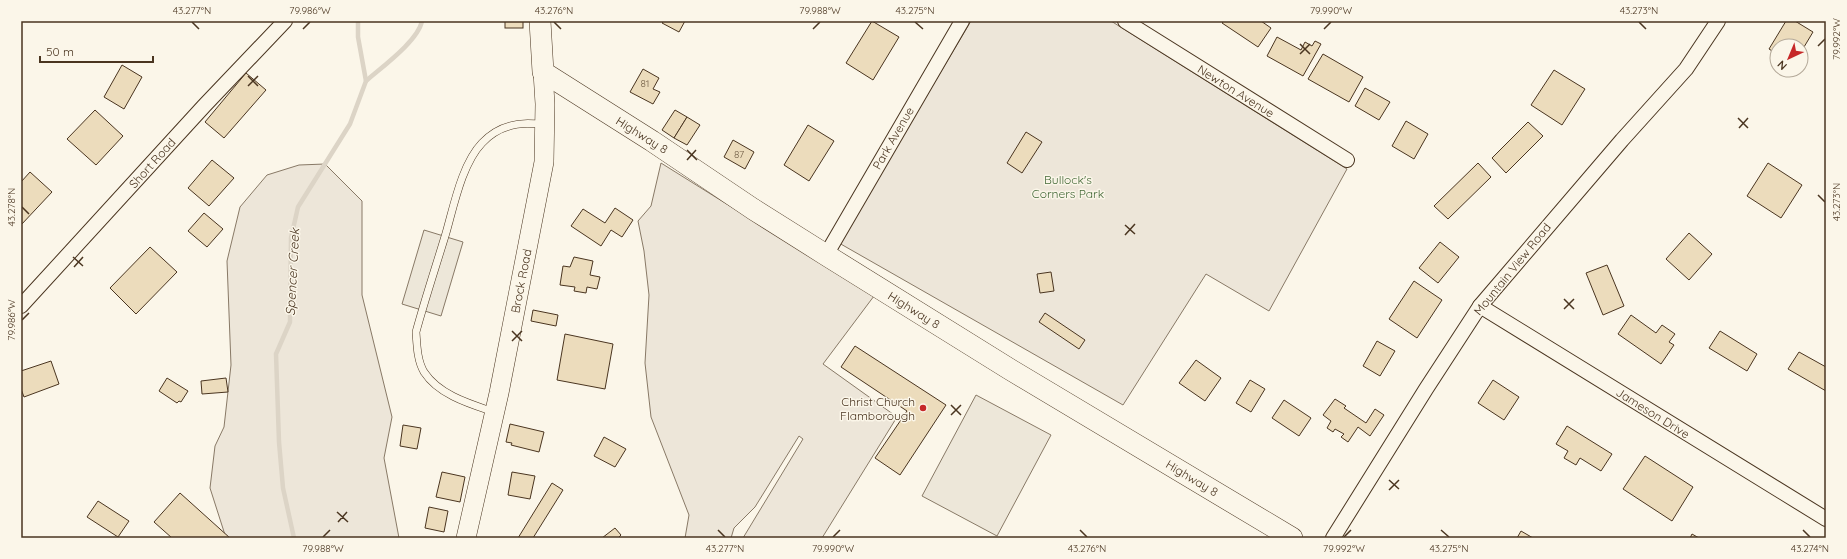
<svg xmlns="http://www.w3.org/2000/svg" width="1847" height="559" viewBox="0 0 1847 559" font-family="Quicksand,sans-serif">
  <rect width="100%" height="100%" fill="#fbf6e9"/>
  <g fill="#ede6d9" stroke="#887966">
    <path d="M971 21H1111L1347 169 1269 311 1206 274 1123 405 839 243Z"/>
    <path d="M661 163 874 296 823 364 897 417 822 538H743L803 439 799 436 755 507 734 528 731 538H685L689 515 651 417 645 363 649 295 644 251 638 221 651 206Z"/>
    <path d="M325 164 362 201V295L392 417 384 458 399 538H226L210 488 215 446 224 427 231 365 227 261 240 207 267 175 299 165Z"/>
  </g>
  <g fill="#ede7d9" stroke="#887966">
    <path d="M424 230 463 242 441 316 402 304Z"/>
    <path d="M976 395 1051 435 997 536 922 496Z"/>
  </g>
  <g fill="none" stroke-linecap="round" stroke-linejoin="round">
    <g stroke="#dcd4c6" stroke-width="4.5">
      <path d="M366 81C382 67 418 41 422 21"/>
      <path d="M294 538 283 488 279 442 276 354 290 322 291 238 298 207 350 124 366 81 358 37V21"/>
    </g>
  </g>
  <g fill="#ecdcbc" stroke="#4a3520">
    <rect x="505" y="21" width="18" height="7"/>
    <path d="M664 21H685L679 32 662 23Z"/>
    <path d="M872 21 899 37 873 80 846 63Z"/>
    <path d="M1224 21H1261L1271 28 1258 47 1222 23Z"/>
    <path d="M1786 21H1795L1813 32 1801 52V46H1777V54L1769 49Z"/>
    <path d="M1277 37 1301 50 1305 42 1312 46 1315 41 1321 44 1303 76 1267 56Z"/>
    <path d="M1323 54 1363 77 1349 102 1308 79Z"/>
    <path d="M122 65 142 77 124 109 104 97Z"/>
    <path d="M643 69 659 78 653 89 660 92 653 104 630 92Z"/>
    <path d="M1554 70 1585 89 1562 125 1531 105Z"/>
    <path d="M246 73 266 90 224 138 205 122Z"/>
    <path d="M1365 88 1390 102 1379 120 1355 106Z"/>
    <path d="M95 110 123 136 96 165 67 139Z"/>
    <path d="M675 110 687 117 674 138 662 130Z"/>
    <path d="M687 117 700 125 687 145 674 138Z"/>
    <path d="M1406 121 1428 134 1414 159 1392 146Z"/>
    <path d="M1528 122 1543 136 1506 173 1492 158Z"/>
    <path d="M808 125 834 141 809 181 784 165Z"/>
    <path d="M1026 132 1042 142 1022 173 1007 163Z"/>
    <path d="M733 140 754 152 745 169 724 157Z"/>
    <path d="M212 160 234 178 209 206 188 188Z"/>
    <path d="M1478 163 1491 177 1448 219 1434 206Z"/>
    <path d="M1768 163 1802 185 1781 218 1747 196Z"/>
    <path d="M30 172 52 192 21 225V182Z"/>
    <path d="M615 208 633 220 622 237 611 230 601 246 571 226 583 209 605 223Z"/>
    <path d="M204 213 223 229 207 247 188 231Z"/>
    <path d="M1689 233 1712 254 1689 280 1666 259Z"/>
    <path d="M1440 242 1459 257 1438 283 1419 268Z"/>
    <path d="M150 247 177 272 136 314 110 288Z"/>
    <path d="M574 257 593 261 590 275 600 277 597 289 587 287 586 293 574 291 575 287 560 285 563 266 570 267Z"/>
    <path d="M1607 265 1624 306 1603 315 1586 273Z"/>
    <path d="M1051 272 1054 291 1040 293 1037 274Z"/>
    <path d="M1414 281 1442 300 1417 338 1389 319Z"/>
    <path d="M533 310 558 315 556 326 531 321Z"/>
    <path d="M1045 313 1085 340 1079 349 1039 322Z"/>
    <path d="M1631 315 1656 333 1662 325 1675 334 1669 342 1674 345 1661 364 1618 334Z"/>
    <path d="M1720 331 1757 354 1747 371 1709 348Z"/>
    <path d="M565 334 613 344 605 389 557 380Z"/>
    <path d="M1377 341 1395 351 1380 376 1363 366Z"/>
    <path d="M855 346 946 405 900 475 875 458 907 411 841 367Z"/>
    <path d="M1799 352 1826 367V391L1788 369Z"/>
    <path d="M1196 360 1221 378 1205 401 1179 383Z"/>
    <path d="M51 361 59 384 24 397 21 389V371Z"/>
    <path d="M167 378 188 391 181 402 179 401 177 403 159 391Z"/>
    <path d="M226 378 228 392 202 394 201 381Z"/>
    <path d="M1250 380 1265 389 1251 412 1236 403Z"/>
    <path d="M1493 380 1519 397 1504 420 1478 403Z"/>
    <path d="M1335 399 1346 406 1344 408 1366 423 1375 409 1384 415 1370 436 1358 427 1348 442 1341 437 1344 434 1335 429 1333 432 1327 428 1331 421 1323 415Z"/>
    <path d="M1284 400 1311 418 1299 436 1272 418Z"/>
    <path d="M510 424 544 432 539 452 511 445 512 443 506 442Z"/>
    <path d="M403 425 421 428 417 449 400 446Z"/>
    <path d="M1567 426 1612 454 1601 471 1580 458 1576 465 1564 458 1568 451 1556 444Z"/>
    <path d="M604 437 626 449 615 467 594 456Z"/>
    <path d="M1645 456 1693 487 1672 521 1623 489Z"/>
    <path d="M442 472 465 477 460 502 436 497Z"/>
    <path d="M512 472 535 476 530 499 508 495Z"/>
    <path d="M552 483 563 490 533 538H518Z"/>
    <path d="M180 493 230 538H172L154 522Z"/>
    <path d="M98 501 129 521 118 537 87 517Z"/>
    <path d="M429 507 448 511 444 532 425 528Z"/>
    <path d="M615 528 621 535 618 538H602Z"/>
    <path d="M1521 531 1533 538H1517Z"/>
    <path d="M1692 534 1699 538H1690Z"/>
  </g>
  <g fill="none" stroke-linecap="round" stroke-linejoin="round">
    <defs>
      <path id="lane" d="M494 412C470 404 439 395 424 372 417 360 417 345 416 332 425 299 436 266 446 233 454 205 462 164 482 143 499 125 520 121 543 125"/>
      <g id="street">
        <path d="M1125 21 1347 160"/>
        <path d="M826 255 962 21"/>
        <path d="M21 306 204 106 285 21"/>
        <path d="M1480 306 1826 519"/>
        <path d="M1333 538 1426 389 1480 306 1622 140 1686 69 1718 21"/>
      </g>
      <path id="secondary" d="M466 538 499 393 544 162 545 104 543 72"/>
      <path id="primary" d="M540 21 543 72 652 141 753 209 826 255 1011 370 1292 538"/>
    </defs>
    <use href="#lane" stroke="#4a3520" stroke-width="8"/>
    <use href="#street" stroke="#4a3520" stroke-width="16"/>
    <use href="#secondary" stroke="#4a3520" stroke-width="20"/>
    <use href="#primary" stroke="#4a3520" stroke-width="22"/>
    <use href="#lane" stroke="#fbf6e9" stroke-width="7"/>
    <use href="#street" stroke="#fbf6e9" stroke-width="14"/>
    <use href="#secondary" stroke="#fbf6e9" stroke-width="19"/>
    <use href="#primary" stroke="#fbf6e9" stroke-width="21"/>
  </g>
  <path fill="none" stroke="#4a3520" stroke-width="1.5" d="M192 22 199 29M554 22 561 29M915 22 923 29M1639 22 1646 29M303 29 310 22M813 29 820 22M1324 29 1331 22M1300 44 1310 54M1818 46 1825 39M1300 54 1310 44M248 76 258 86M248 86 258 76M1738 118 1748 128M1739 128 1748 118M687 150 697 160M687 160 696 150M1818 195 1825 202M22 207 29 214M1125 225 1135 234M1125 235 1135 224M73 257 83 266M74 267 83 257M1564 299 1574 309M1564 309 1574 299M22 320 29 313M512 331 522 341M512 341 522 331M951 405 961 415M951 415 961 405M1389 480 1399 489M1389 490 1399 480M337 512 348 522M338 522 347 512M718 530 725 537M1080 530 1087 537M1441 530 1449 537M1803 530 1810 537M323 537 330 530M833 537 840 530M1344 537 1351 530"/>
  <circle fill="#c62828" stroke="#fbf6e9" stroke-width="1.5" cx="923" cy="408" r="4"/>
  <g text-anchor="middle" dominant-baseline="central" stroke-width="3" stroke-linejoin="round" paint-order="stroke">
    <g font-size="10" fill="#725f47">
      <text x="645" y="83">81</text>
      <text x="739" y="154">87</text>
    </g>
    <g font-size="12" fill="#4a3520" stroke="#fbf6e9">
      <text transform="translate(1236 91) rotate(32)">Newton Avenue</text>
      <text transform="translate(642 135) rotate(32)">Highway 8</text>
      <text transform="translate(893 138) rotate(-60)">Park Avenue</text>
      <text transform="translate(152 163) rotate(-48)">Short Road</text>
      <text transform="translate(1512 269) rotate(-51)">Mountain View Road</text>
      <text transform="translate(521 281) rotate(-79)">Brock Road</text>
      <text transform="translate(914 310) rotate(32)">Highway 8</text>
      <text transform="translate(1653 413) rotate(32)">Jameson Drive</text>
      <text transform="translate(1192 478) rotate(31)">Highway 8</text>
    </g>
    <g font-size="12" fill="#436837" stroke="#fbf6e9">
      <text x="1068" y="179">Bullock's<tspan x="1068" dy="14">Corners Park</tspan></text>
    </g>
    <g font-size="12" fill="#4a3520" stroke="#fbf6e9" text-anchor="end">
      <text x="915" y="401">Christ Church<tspan x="915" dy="14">Flamborough</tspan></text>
    </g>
    <g font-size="13" font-style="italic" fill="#4a3520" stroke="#fbf6e9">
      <text transform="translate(292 272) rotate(-87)">Spencer Creek</text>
    </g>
  </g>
  <rect width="1847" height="559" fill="none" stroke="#fbf6e9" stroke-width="44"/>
  <g transform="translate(1789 58) rotate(224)"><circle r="19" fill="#fbf6e9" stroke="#b4a999"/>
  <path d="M0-3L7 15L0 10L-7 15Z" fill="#c62828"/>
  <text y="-6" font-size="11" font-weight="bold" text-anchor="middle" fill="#4a3520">N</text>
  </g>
  <path d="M40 56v6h113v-6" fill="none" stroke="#4a3520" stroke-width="2"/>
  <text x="46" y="56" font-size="12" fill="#4a3520" stroke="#fbf6e9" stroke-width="3" paint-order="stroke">50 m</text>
  <rect x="22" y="22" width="1803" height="515" fill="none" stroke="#4a3520" stroke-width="1.5"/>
  <g font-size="10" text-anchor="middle" fill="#4a3520">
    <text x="192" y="14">43.277°N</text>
    <text x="310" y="14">79.986°W</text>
    <text x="554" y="14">43.276°N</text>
    <text x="820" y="14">79.988°W</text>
    <text x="915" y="14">43.275°N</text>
    <text x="1331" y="14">79.990°W</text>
    <text x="1639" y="14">43.273°N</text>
    <text transform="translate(1836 39) rotate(-90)" y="4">79.992°W</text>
    <text transform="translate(1836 202) rotate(-90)" y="4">43.273°N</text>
    <text transform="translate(11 207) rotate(-90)" y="4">43.278°N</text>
    <text transform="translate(11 320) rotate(-90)" y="4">79.986°W</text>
    <text x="323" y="552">79.988°W</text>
    <text x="725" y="552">43.277°N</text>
    <text x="833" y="552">79.990°W</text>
    <text x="1087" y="552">43.276°N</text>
    <text x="1344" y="552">79.992°W</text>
    <text x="1449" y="552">43.275°N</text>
    <text x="1810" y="552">43.274°N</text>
  </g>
</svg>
